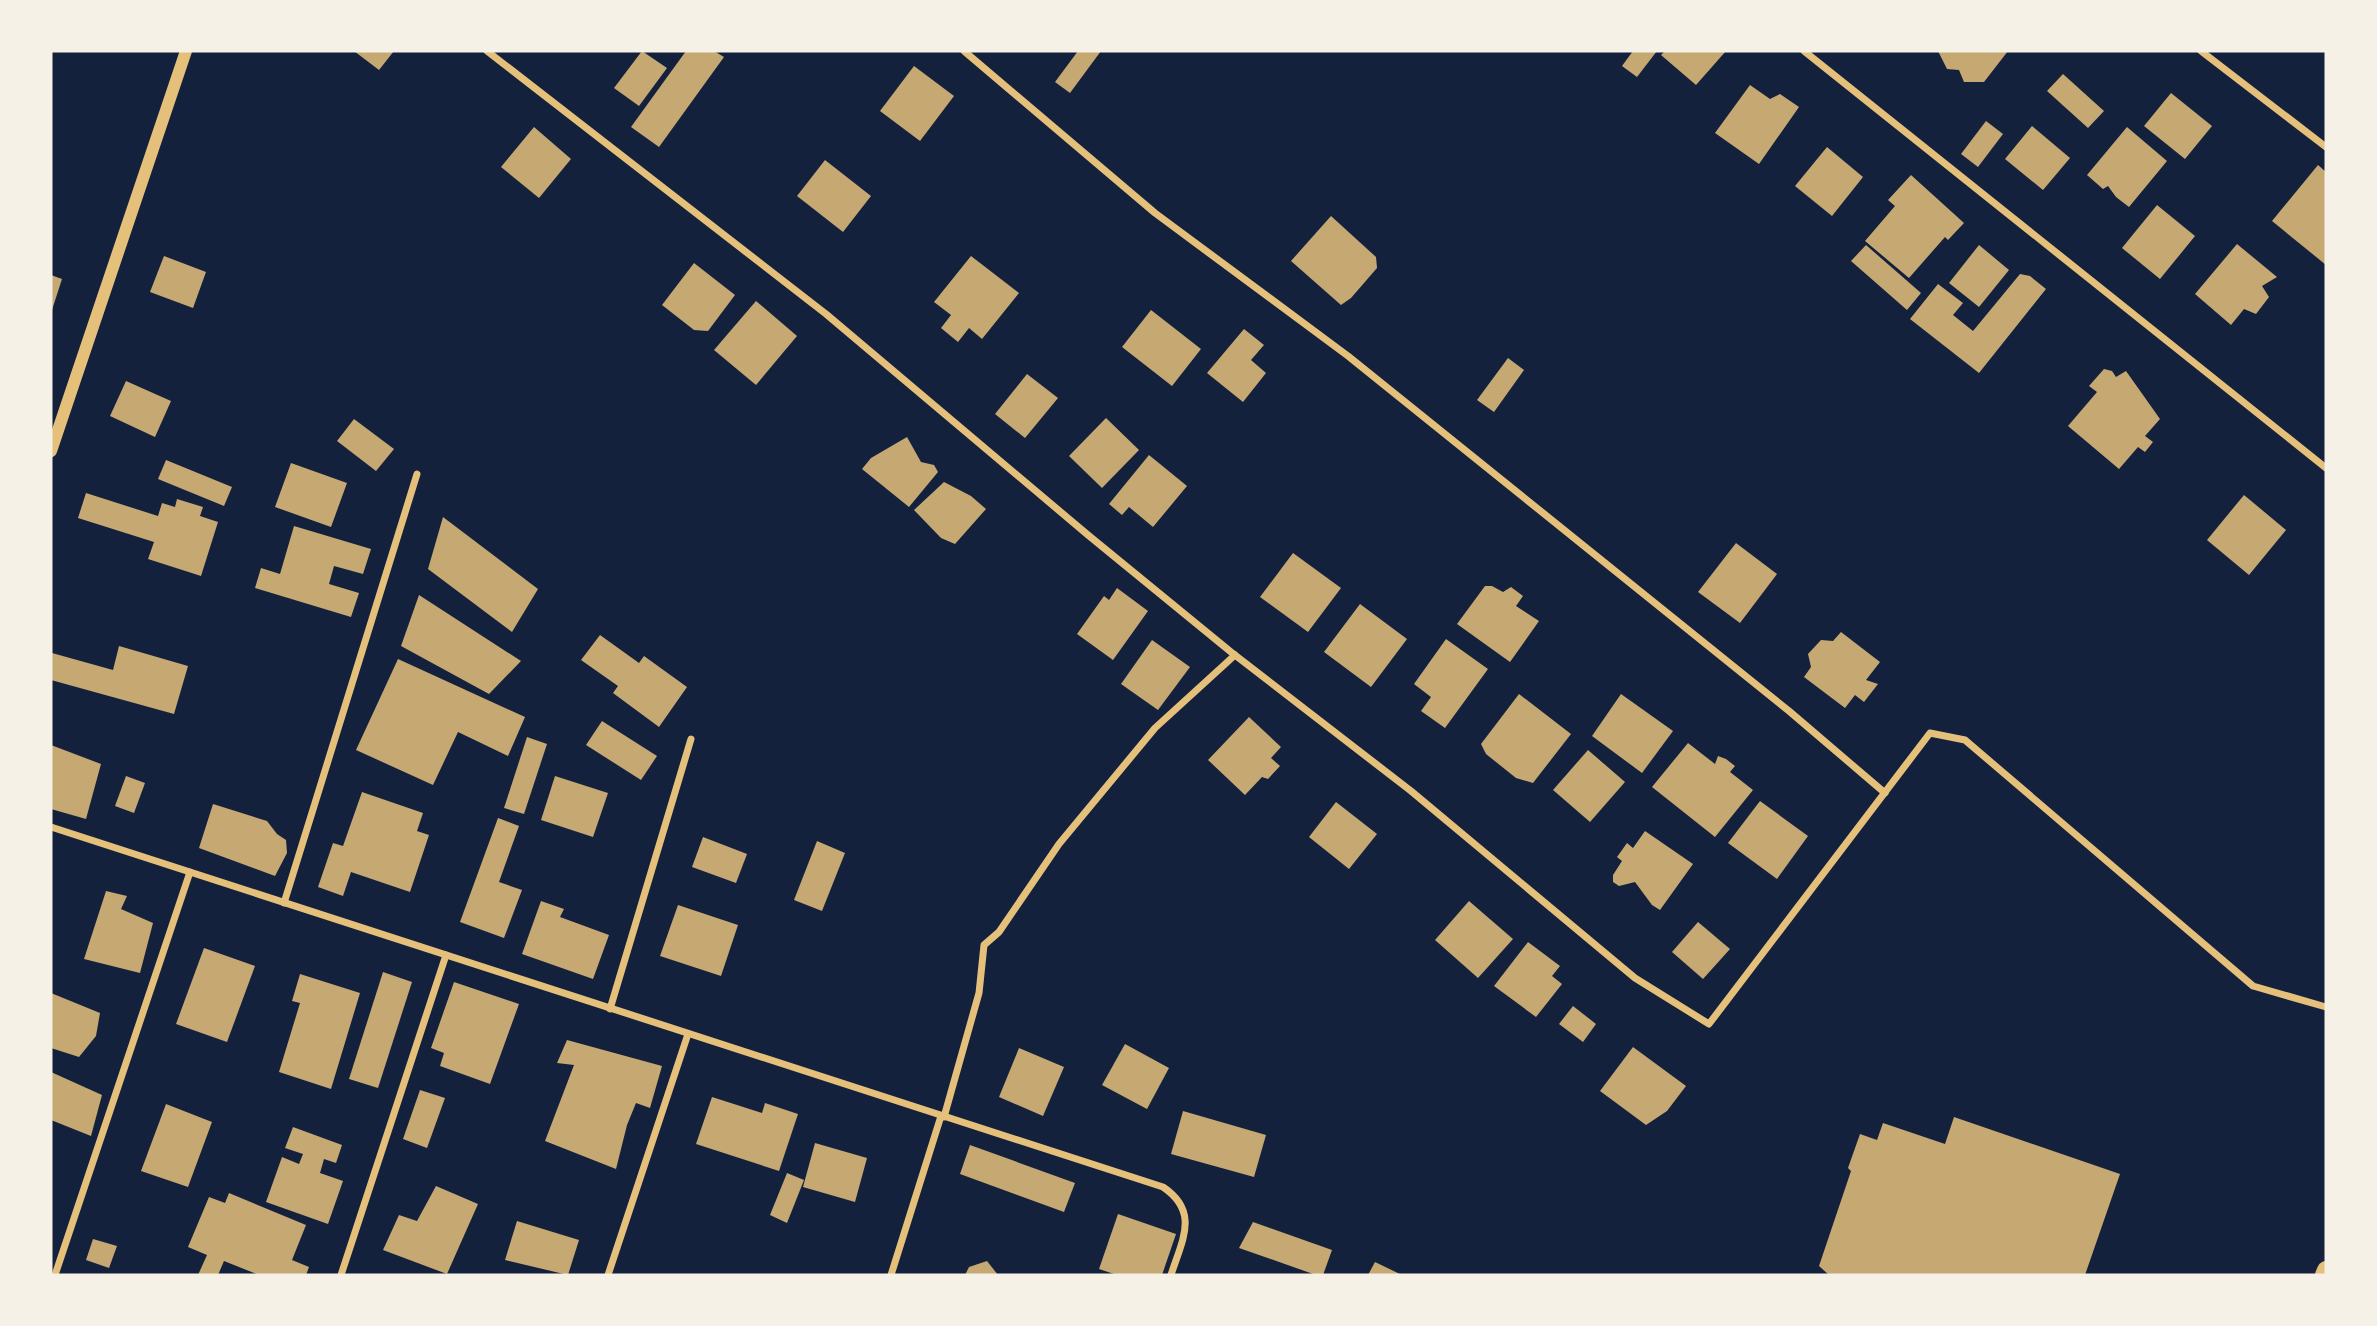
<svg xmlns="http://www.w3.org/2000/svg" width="2377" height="1326" viewBox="0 0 2377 1326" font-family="Arial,sans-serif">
  <rect width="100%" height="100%" fill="#14213d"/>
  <g fill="#c6a872">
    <path d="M354 51H394L379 70Z"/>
    <path d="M642 51 667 68 639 106 614 88Z"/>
    <path d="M686 51H714L724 57 659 147 631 127Z"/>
    <path d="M1078 51H1101L1070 93 1055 82Z"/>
    <path d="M1633 51H1657L1637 77 1622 66Z"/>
    <path d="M1665 51H1726L1696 85 1661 55Z"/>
    <path d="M1938 51H2008L1984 82H1964L1959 70 1947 69Z"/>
    <path d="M914 66 954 96 920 141 880 111Z"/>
    <path d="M2063 74 2104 111 2088 128 2047 91Z"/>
    <path d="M1750 85 1770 99 1780 94 1799 107 1759 164 1715 133Z"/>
    <path d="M2171 93 2212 126 2185 159 2144 126Z"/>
    <path d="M1986 121 2003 134 1978 167 1961 154Z"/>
    <path d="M2032 126 2070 158 2043 190 2005 159Z"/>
    <path d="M534 127 571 159 539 198 501 167Z"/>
    <path d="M2127 127 2167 161 2129 207 2116 197 2108 186 2103 189 2087 175Z"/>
    <path d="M1827 147 1863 177 1832 216 1795 186Z"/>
    <path d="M825 160 871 196 843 232 797 196Z"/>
    <path d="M2318 165 2326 172V265L2272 221Z"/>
    <path d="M1911 175 1964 223 1948 240 1945 237 1909 278 1865 241 1895 206 1888 200Z"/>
    <path d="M2157 205 2195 236 2160 279 2122 248Z"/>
    <path d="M1331 216 1376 257 1377 268 1351 298 1341 305 1291 261Z"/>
    <path d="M2237 244 2277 277 2262 286 2269 297 2256 314 2244 309 2231 325 2195 294Z"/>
    <path d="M1866 245 1921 293 1907 310 1851 261Z"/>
    <path d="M1979 245 2009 270 1979 307 1949 283Z"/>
    <path d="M164 256 206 272 193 308 150 292Z"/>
    <path d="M971 256 1019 293 982 339 969 328 958 342 941 328 951 315 934 302Z"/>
    <path d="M694 263 735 295 708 331 694 330 662 305Z"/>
    <path d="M2020 274 2030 276 2046 289 1979 373 1910 319 1938 284 1963 303 1953 315 1973 331Z"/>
    <path d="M51 275 62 279 51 313Z"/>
    <path d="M756 301 797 336 756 385 714 350Z"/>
    <path d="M1151 310 1201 349 1172 386 1122 347Z"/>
    <path d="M1244 329 1264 345 1251 360 1266 373 1243 402 1207 373Z"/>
    <path d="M1508 358 1524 370 1494 412 1477 400Z"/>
    <path d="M2104 369 2112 371 2116 377 2126 371 2160 419 2145 436 2153 442 2145 452 2138 447 2119 469 2068 426 2097 392 2089 386Z"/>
    <path d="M1027 374 1058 398 1025 438 995 414Z"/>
    <path d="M126 381 171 401 155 437 110 416Z"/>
    <path d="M1106 418 1139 450 1102 488 1069 456Z"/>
    <path d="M354 419 394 449 376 471 337 441Z"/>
    <path d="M907 437 921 462 934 465 938 472 909 507 862 469 871 458Z"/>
    <path d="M1149 455 1187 486 1153 527 1129 507 1122 515 1109 504Z"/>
    <path d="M166 460 232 487 224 506 158 479Z"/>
    <path d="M291 463 347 483 331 527 275 507Z"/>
    <path d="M944 482 971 496 986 509 955 544 941 538 914 510Z"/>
    <path d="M86 493 158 516 162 503 175 507 177 499 203 507 200 516 218 522 201 576 148 559 154 542 78 518Z"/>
    <path d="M2244 495 2286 530 2249 575 2207 540Z"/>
    <path d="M443 517 538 589 512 632 428 569Z"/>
    <path d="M294 526 371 549 363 574 334 566 329 584 359 593 351 617 255 588 261 568 280 574Z"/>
    <path d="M1736 543 1777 574 1740 623 1698 592Z"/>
    <path d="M1293 553 1341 588 1308 632 1260 597Z"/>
    <path d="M1485 586H1492L1503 592 1511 587 1523 596 1516 606 1539 621 1510 662 1457 624Z"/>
    <path d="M1117 588 1148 611 1113 660 1077 634 1104 596 1109 600Z"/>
    <path d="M419 595 521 661 489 694 401 646Z"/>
    <path d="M1360 604 1407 639 1371 687 1324 652Z"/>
    <path d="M1841 632 1880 662 1866 680 1878 684 1864 702 1855 695 1845 708 1804 677 1811 667 1808 654 1821 640 1833 641Z"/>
    <path d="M600 635 639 663 644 656 687 687 659 727 613 693 618 686 581 660Z"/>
    <path d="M1446 639 1488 669 1445 728 1421 711 1431 697 1414 684Z"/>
    <path d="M1152 640 1190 667 1158 710 1121 684Z"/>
    <path d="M119 646 188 666 174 714 51 680 52 653 113 670Z"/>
    <path d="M398 659 525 717 508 756 458 732 433 785 356 750Z"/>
    <path d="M1519 694 1571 734 1533 783 1516 778 1486 754 1481 744Z"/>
    <path d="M1621 694 1673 731 1642 773 1592 736Z"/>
    <path d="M1249 717 1281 747 1271 758 1280 766 1268 779 1262 777 1245 795 1208 760Z"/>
    <path d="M602 721 657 756 641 780 586 745Z"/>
    <path d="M527 737 547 744 524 814 504 808Z"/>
    <path d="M1688 743 1715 764 1718 756 1726 759 1735 766 1730 772 1753 790 1715 837 1652 787Z"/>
    <path d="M51 745 101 764 86 819 51 809Z"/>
    <path d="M1588 750 1625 782 1590 822 1553 790Z"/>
    <path d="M126 776 145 783 134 813 115 806Z"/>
    <path d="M555 776 608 793 593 837 541 820Z"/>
    <path d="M362 792 423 813 417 831 429 835 410 892 351 872 343 896 318 887 333 843 343 846Z"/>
    <path d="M1760 801 1808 836 1777 879 1728 843Z"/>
    <path d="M1336 802 1377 834 1349 869 1309 837Z"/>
    <path d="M213 804 267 821 277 834 286 840 287 853 275 876 199 848Z"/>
    <path d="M498 818 519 826 499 882 522 890 504 938 460 922Z"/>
    <path d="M1645 831 1693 864 1660 910 1652 905 1635 882 1619 886 1613 882V875L1622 861 1617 857 1627 843 1633 848Z"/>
    <path d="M703 837 747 854 736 883 692 867Z"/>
    <path d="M817 841 845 853 822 911 794 900Z"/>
    <path d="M106 891 127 896 121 909 153 923 140 973 84 959Z"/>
    <path d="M541 901 564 909 560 917 609 935 593 979 522 954Z"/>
    <path d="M1469 901 1513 939 1478 978 1435 940Z"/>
    <path d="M678 905 738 925 721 976 660 956Z"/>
    <path d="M1698 922 1730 949 1703 979 1672 952Z"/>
    <path d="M1528 942 1560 966 1552 976 1562 984 1536 1017 1494 986Z"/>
    <path d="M204 948 255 966 227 1042 176 1024Z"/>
    <path d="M383 972 412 982 378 1088 349 1079Z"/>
    <path d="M300 974 360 993 331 1089 279 1072 300 1003 292 1001Z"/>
    <path d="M454 982 519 1004 490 1084 440 1066 444 1053 431 1048Z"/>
    <path d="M51 993 100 1013 96 1036 79 1057 51 1048Z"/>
    <path d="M1573 1006 1596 1024 1583 1042 1559 1024Z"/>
    <path d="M567 1040 662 1066 650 1108 636 1103 627 1125 616 1169 545 1141 574 1065 557 1063Z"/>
    <path d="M1125 1044 1169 1068 1147 1109 1102 1085Z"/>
    <path d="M1633 1047 1686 1086 1667 1111 1646 1125 1600 1091Z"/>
    <path d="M1019 1048 1064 1067 1043 1116 999 1097Z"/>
    <path d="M51 1072 102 1095 91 1136 51 1120Z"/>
    <path d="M420 1090 445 1098 427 1148 403 1139Z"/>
    <path d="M712 1097 762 1113 765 1103 798 1114 779 1171 696 1144Z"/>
    <path d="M166 1104 212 1122 188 1187 141 1171Z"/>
    <path d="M1183 1111 1266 1135 1254 1177 1171 1154Z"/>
    <path d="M1954 1117 2120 1174 2085 1275H1829L1819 1266 1851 1171 1848 1168 1860 1134 1877 1140 1883 1123 1945 1144Z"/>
    <path d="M293 1127 342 1145 336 1163 324 1159 320 1173 343 1181 328 1224 266 1202 282 1157 299 1164 303 1154 285 1148Z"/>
    <path d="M815 1143 867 1158 855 1202 803 1187Z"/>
    <path d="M970 1145 1075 1183 1064 1212 960 1174Z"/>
    <path d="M787 1173 804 1180 787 1223 770 1215Z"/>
    <path d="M436 1186 478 1204 447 1274 383 1250 399 1215 417 1221Z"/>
    <path d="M229 1193 306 1225 292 1260 309 1267 306 1275H259L224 1261 218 1275H198L207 1255 188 1247 209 1197 225 1203Z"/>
    <path d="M1118 1214 1176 1234 1162 1275H1117L1099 1269Z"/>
    <path d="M517 1221 579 1240 568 1275 505 1260Z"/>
    <path d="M1253 1222 1332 1250 1323 1275H1316L1239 1248Z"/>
    <path d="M93 1239 117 1246 109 1268 86 1260Z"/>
    <path d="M987 1261 998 1275H965L969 1267Z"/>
    <path d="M1375 1262 1402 1275H1368Z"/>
  </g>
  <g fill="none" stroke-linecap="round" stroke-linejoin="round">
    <g stroke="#e5c07b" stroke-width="7">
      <path d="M487 51 826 314 1088 535 1231 652 1411 791 1635 978 1709 1024 1930 733 1965 740 2253 986 2326 1007"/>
      <path d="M964 51 1155 213 1348 356 1789 711 1885 793"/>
      <path d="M1804 51 2326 468"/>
      <path d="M2201 51 2326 147"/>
      <path d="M51 827 1163 1187C1200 1212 1182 1240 1171 1275"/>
      <path d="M284 903 417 474"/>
      <path d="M610 1009 691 739"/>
      <path d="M944 1117 979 993 984 945 999 932 1059 844 1155 728 1235 655"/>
      <path d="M55 1275 190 872"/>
      <path d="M341 1275 446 955"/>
      <path d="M608 1275 688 1034"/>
      <path d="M891 1275 941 1116"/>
    </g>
    <path stroke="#e5c07b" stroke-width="12" d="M51 451 186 51"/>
    <path stroke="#e5c07b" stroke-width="18" d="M2324 1275 2326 1270"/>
  </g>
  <rect width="2377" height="1326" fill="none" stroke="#f6f1e7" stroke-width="105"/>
</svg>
